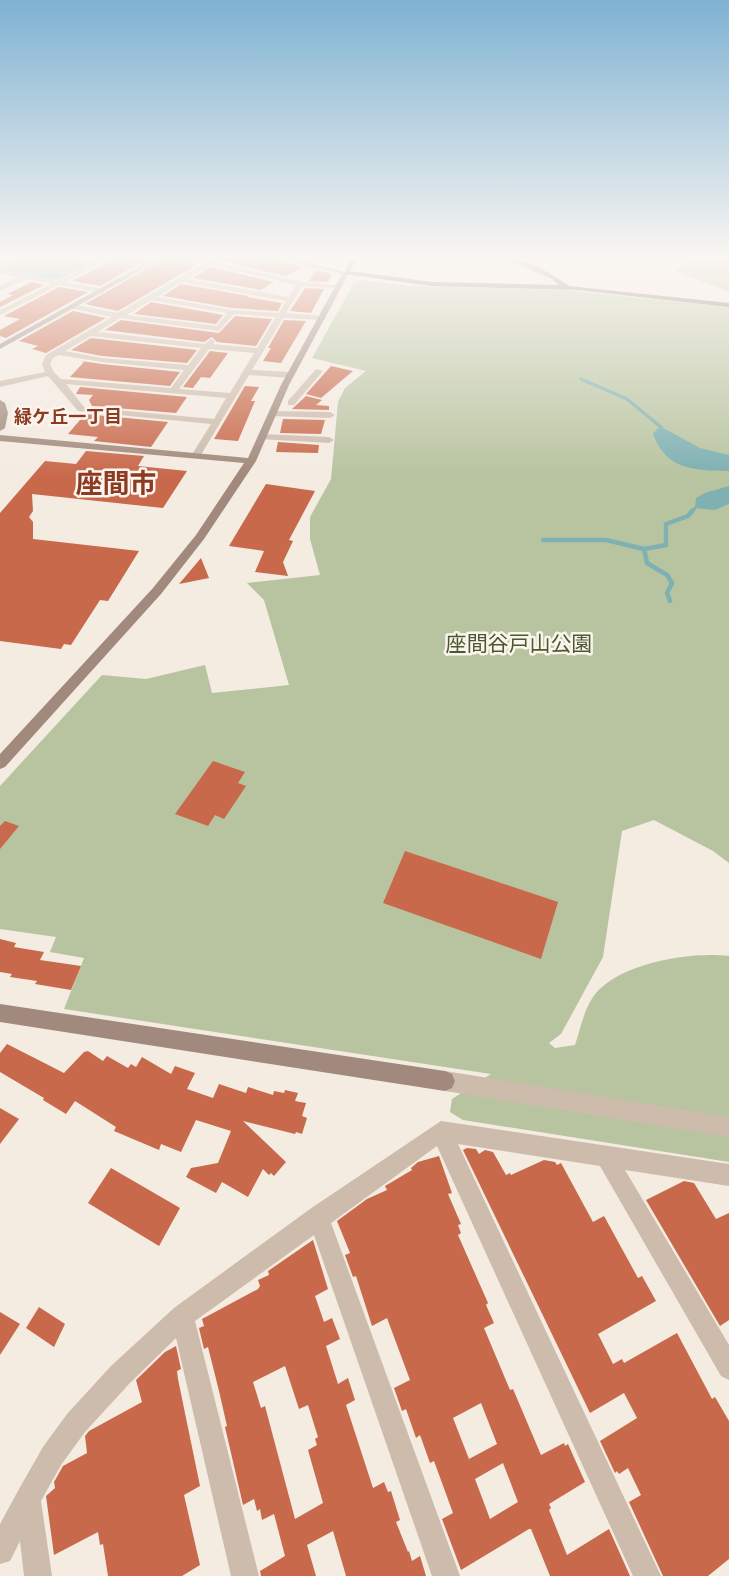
<svg xmlns="http://www.w3.org/2000/svg" width="729" height="1576" viewBox="0 0 729 1576" font-family="Overpass,'Noto Sans JP',sans-serif">
  <rect width="100%" height="100%" fill="#f4ebe1"/>
  <g fill="#b8c4a0">
    <path d="M696 255H719L729 263V292L675 271Z"/>
    <path d="M362 280 411 286 564 290 729 307V863L713 851 654 820 622 831 603 957 561 1034 549 1043 555 1048 575 1045C580 1030 584 1010 593 997 616 963 691 951 729 956V1162L463 1120 450 1112 452 1099 491 1074 64 1009 84 958 50 952 56 937 0 929V786L102 675 146 679 205 665 212 693 289 685 264 600 247 583 320 575 310 539V517L331 479 338 402 345 388 366 371 312 358 354 283Z"/>
  </g>
  <g fill="#7fb0b2">
    <path d="M21 255H59L96 262 56 280 0 270V267Z"/>
    <path d="M658 428 665 429 700 448 729 455V471C694 470 667 471 653 434Z"/>
    <path d="M729 486V504L715 510 695 508 696 498 705 493Z"/>
  </g>
  <g fill="none" stroke-linecap="round" stroke-linejoin="round">
    <g stroke="#7fb0b2" stroke-width="3">
      <path d="M581 379 627 399 662 428"/>
      <path d="M691 513 695 508"/>
    </g>
    <g stroke="#7fb0b2" stroke-width="4.5">
      <path d="M543 540H606L644 549"/>
      <path d="M670 601 667 593 672 583 667 575 647 563 644 549 666 545V524L688 516 692 511"/>
    </g>
  </g>
  <g fill="#c8694b" fill-rule="evenodd">
    <path d="M122 255H155L100 286 72 281Z"/>
    <path d="M171 255 198 264 118 311 85 304Z"/>
    <path d="M198 255H261L303 267 285 276Z"/>
    <path d="M211 267 274 282 261 290 193 278Z"/>
    <path d="M315 270 332 274 328 282 309 281Z"/>
    <path d="M32 282 44 285 0 307V302L13 295 7 294Z"/>
    <path d="M181 284 248 296 247 297 282 303 278 311 232 308 163 296Z"/>
    <path d="M59 287 88 292 6 338 0 336V330L20 319 4 316Z"/>
    <path d="M305 288 324 289 311 313 290 311Z"/>
    <path d="M151 302 223 315 216 324 134 314Z"/>
    <path d="M73 311 106 318 46 353 32 349 38 346 19 341Z"/>
    <path d="M235 316 272 319 256 346 217 342 212 337 204 342 105 330 121 320 219 333Z"/>
    <path d="M284 320 306 321 281 363 263 361 271 348H268Z"/>
    <path d="M91 338 197 350 187 363 102 356 71 350Z"/>
    <path d="M210 351 228 353 210 378 201 377 193 388 183 387Z"/>
    <path d="M81 361 102 364 180 372 170 386 70 377 84 362Z"/>
    <path d="M331 366 353 371 321 398 306 394Z"/>
    <path d="M245 386 259 387 251 401H255L238 441 214 439Z"/>
    <path d="M80 387 187 397 176 413 92 406 89 400 93 395 76 394Z"/>
    <path d="M306 396 322 400 316 405 329 406V410L292 409Z"/>
    <path d="M85 414 168 422 151 447 94 441 98 437 68 434Z"/>
    <path d="M283 419 325 420 321 434 280 433Z"/>
    <path d="M278 442 319 445 318 453 276 452Z"/>
    <path d="M86 451 144 456 138 466 187 471 163 508 32 494 33 511 29 517 33 522V539L139 551 108 601 100 600 71 645 64 644 61 649 0 641V513L45 461 76 464Z"/>
    <path d="M266 484 315 491 289 540 293 541 283 562 288 576 255 572 264 551 229 546Z"/>
    <path d="M201 558 209 578 179 584Z"/>
    <path d="M213 761 245 772 238 783 246 786 224 819 215 815 208 826 175 814Z"/>
    <path d="M5 821 19 826 0 849V826Z"/>
    <path d="M405 851 558 902 541 959 383 903Z"/>
    <path d="M0 939 16 943 14 947 44 952 40 960 81 966 71 990 35 984 37 981 10 977 12 974 0 972Z"/>
    <path d="M7 1044 64 1073 84 1052 88 1051 103 1061 107 1056 128 1068 131 1064 136 1067 142 1057 171 1074 175 1066 195 1073 187 1089 213 1098 219 1084 246 1093 248 1087 273 1095 274 1091 284 1093 285 1090 298 1093 295 1101 306 1103 302 1116 307 1118 302 1134 296 1132 295 1134 243 1121 286 1162 274 1176 271 1173 269 1175 263 1169 248 1197 222 1182 216 1193 186 1177 191 1168 218 1163 231 1131 196 1120 181 1152 161 1144 159 1150 114 1131 116 1127 75 1101 66 1114 43 1100 44 1098 0 1072V1053Z"/>
    <path d="M0 1108 19 1119 0 1144Z"/>
    <path d="M467 1148 476 1149 479 1154 485 1150 493 1152 506 1175 510 1173 511 1175 544 1160 555 1162 557 1165 561 1163 593 1222 604 1216 638 1278 642 1276 656 1301 598 1334 613 1364 622 1359 624 1363 677 1333 712 1399 715 1397 729 1421V1559L708 1576H663L629 1502 641 1495 628 1468 619 1474 617 1471 615 1473 600 1441 637 1418 624 1393 590 1413 463 1150Z"/>
    <path d="M439 1156 452 1193 448 1194 461 1224 458 1225 461 1233 458 1235 488 1303 486 1305 494 1323 484 1328 510 1390 513 1389 541 1455 564 1443 565 1446 568 1444 585 1482 549 1504 551 1508 549 1510 567 1555 609 1529 630 1576H550L531 1529H529L461 1570 442 1519 453 1513 434 1461 430 1463 420 1435 416 1438 406 1409 402 1411 394 1388 410 1380 387 1318 372 1326 356 1276 353 1277 345 1255 350 1253 337 1221 367 1199 387 1190 385 1186 412 1170 411 1168 418 1162ZM481 1403 497 1444 469 1459 453 1418ZM503 1463 518 1502 490 1519 475 1479Z"/>
    <path d="M111 1168 180 1208 159 1246 88 1203Z"/>
    <path d="M684 1181 694 1183 716 1219 729 1213V1320L720 1326 646 1200Z"/>
    <path d="M313 1240 328 1289 315 1296 324 1322 332 1318 340 1339 326 1346 338 1384 348 1378 355 1400 346 1405 373 1488 384 1482 388 1492 391 1491 400 1520 396 1522 408 1552 409 1551 412 1561 420 1556 426 1576H346L333 1531 307 1545 316 1576H261L260 1571 285 1556 274 1514 262 1520 260 1509 257 1511 254 1499 243 1505 225 1427 227 1426 219 1391 208 1347 204 1349 199 1328 204 1326 202 1319 258 1289 260 1286 258 1280 269 1275 268 1271ZM285 1366 299 1409 308 1405 318 1437 315 1439 317 1445 308 1450 323 1503 295 1519 265 1406 261 1408 253 1382Z"/>
    <path d="M39 1307 65 1324 54 1347 26 1328Z"/>
    <path d="M0 1312 20 1324 0 1355Z"/>
    <path d="M176 1346 181 1369 177 1371 178 1379 200 1486 184 1495 200 1565 182 1576H108L103 1544 100 1545 98 1532 54 1555 46 1496 55 1488 54 1482 63 1466 87 1453 85 1436 89 1431 142 1402 136 1380 165 1352Z"/>
  </g>
  <g fill="none" stroke-linecap="round" stroke-linejoin="round">
    <g fill="#cdbbac" fill-rule="evenodd">
      <path d="M11 255H19L0 267V262Z"/>
      <path d="M107 255H116L65 282 104 289V293L59 285 0 315V310L51 284 26 279 0 291V286L18 277 0 274V270L58 281Z"/>
      <path d="M174 255H187L300 282 343 286 339 288 302 286 286 313 323 316 327 318 323 320 283 318 252 370 291 372 295 375 291 378 249 375 199 458 191 456 211 424 78 411 48 376 0 387V381L45 372 42 364 46 355 112 317 71 308V304L118 313 204 263ZM211 265 296 285 289 297 187 279ZM181 282 286 301 279 313 232 310 157 297ZM151 300 227 313 217 326 127 315ZM234 314 276 317 257 348 213 344 215 341 211 339 205 344 98 332 120 318 219 331ZM91 336 201 348 188 365 102 358 65 351ZM209 349 254 353 230 393 179 389ZM59 355 102 362 184 370 171 388 61 379 54 372 50 364 53 358ZM66 384 226 398 214 419 84 407Z"/>
      <path d="M722 255H729V261Z"/>
      <path d="M316 369 323 371 294 405H288V401Z"/>
      <path d="M272 411 330 412 335 415 330 418 269 416V412Z"/>
      <path d="M262 434 329 437 334 440 329 443 259 439 257 437Z"/>
      <path d="M445 1071 729 1117V1137L445 1091 438 1088 435 1081 438 1074Z"/>
      <path d="M441 1121 729 1164V1186L625 1170 729 1345V1380L721 1376 600 1166 458 1144 661 1576H633L437 1146 331 1223 460 1576H432L314 1235 195 1321 259 1576H231L176 1338 129 1384 85 1432 61 1465 41 1501 52 1576H24L20 1541 10 1561 0 1564V1524L19 1489 43 1447 67 1414 111 1366 174 1308 310 1209Z"/>
    </g>
    <g fill="#a18a7d" fill-rule="evenodd">
      <path d="M160 255H169L0 349V344Z"/>
      <path d="M263 255H276L349 273 289 385 256 461 204 539 161 594 5 767 0 769V754L153 588 196 535 244 463 0 441V435L248 458 281 385 342 274Z"/>
      <path d="M0 400 5 403 8 413 5 428 0 431Z"/>
      <path d="M0 1004 445 1071 452 1074 455 1081 452 1088 445 1091 0 1022Z"/>
    </g>
    <path fill="#7d675c" fill-rule="evenodd" d="M353 255H360L350 271 432 282 559 285 552 279 497 255C518 255 552 273 569 286L729 303V307L577 290 432 286 344 274Z"/>
  </g>
  <linearGradient id="sky" x2="0" y2="1"><stop stop-color="#7eb2d2"/><stop offset="0.54" stop-color="#faf6f2"/><stop offset="1" stop-color="#faf6f2" stop-opacity="0"/></linearGradient>
  <rect width="729" height="476" fill="url(#sky)"/>
  <g text-anchor="middle" dominant-baseline="central" stroke-width="5" stroke-linejoin="round" paint-order="stroke">
    <g font-size="18" font-weight="bold" fill="#8c3b22" stroke="#fbf5ee">
      <text x="68" y="418">緑ケ丘一丁目</text>
    </g>
    <g font-size="21" fill="#4a5a2e" stroke="#fbf5ee">
      <text x="519" y="645">座間谷戸山公園</text>
    </g>
    <g font-size="27" font-weight="bold" fill="#8c3b22" stroke="#fbf5ee">
      <text x="116" y="486">座間市</text>
    </g>
  </g>
</svg>
